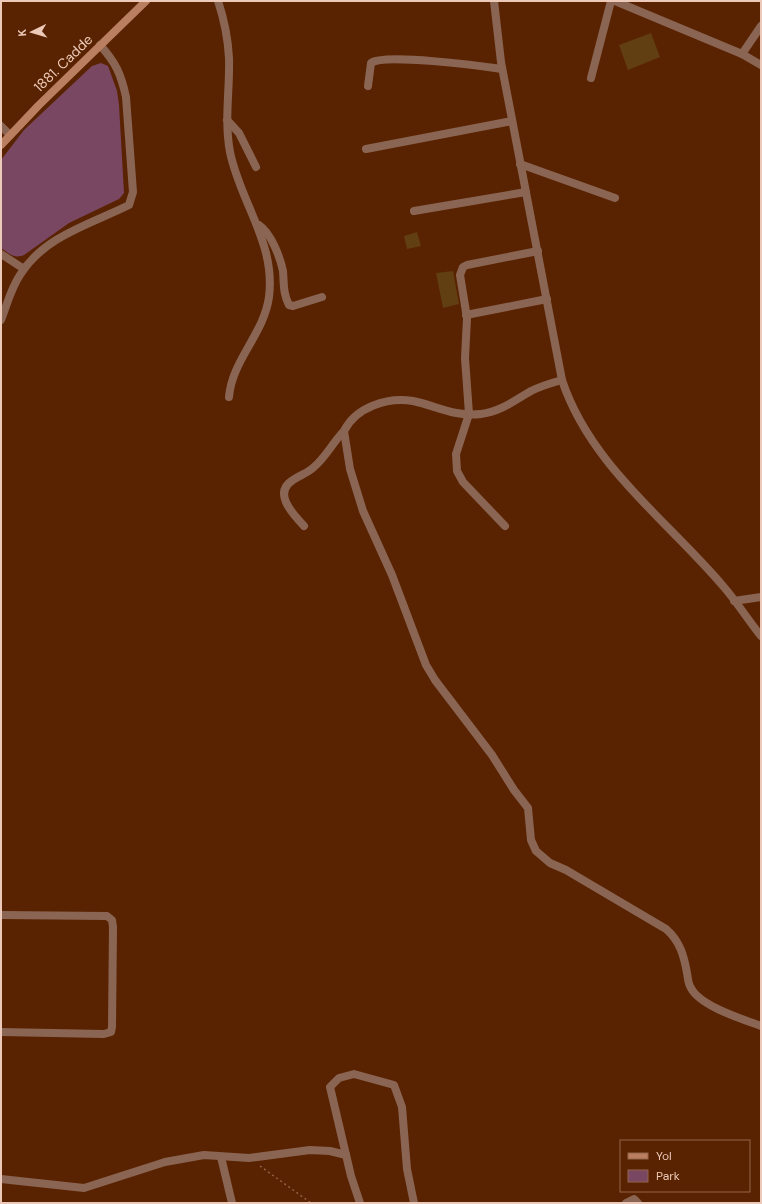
<svg xmlns="http://www.w3.org/2000/svg" width="762" height="1204" viewBox="0 0 762 1204" font-family="'DM Sans',sans-serif">
  <rect width="100%" height="100%" fill="#592301"/>
  <path fill="#7a4763" d="M101 63 108 66 117 91 119 105 124 193 119 199 69 223 24 255C14 259 10 254 1 248V160L24 130 92 66Z"/>
  <g fill="#623e13">
    <path d="M651 33 660 57 628 70 619 45Z"/>
    <path d="M417 232 421 246 407 249 404 236Z"/>
    <path d="M453 271 459 304 443 308 436 273Z"/>
  </g>
  <g fill="none" stroke-linecap="round" stroke-linejoin="round">
    <path stroke="#906146" stroke-width="1.5" stroke-dasharray="2 3" stroke-linecap="butt" d="M260 1166 311 1203"/>
    <g stroke="#8b6553" stroke-width="8">
      <path d="M218 1C224 19 228 39 229 58 230 89 224 120 230 152 240 202 276 243 269 297 264 334 232 360 229 397"/>
      <path d="M494 1 501 62 562 380C590 465 667 520 723 586 737 602 748 620 761 636"/>
      <path d="M615 1 742 54 761 26"/>
      <path d="M742 54 761 65"/>
      <path d="M591 78 611 1"/>
      <path d="M368 86 371 63C383 53 481 66 502 69"/>
      <path d="M227 120 239 133 256 167"/>
      <path d="M1 126 10 135"/>
      <path d="M366 149 512 121"/>
      <path d="M520 164 615 198"/>
      <path d="M414 211 526 192"/>
      <path d="M259 225C271 233 280 257 283 271 284 283 283 294 289 305L293 306 322 297"/>
      <path d="M1 254 24 269"/>
      <path d="M466 315 547 299"/>
      <path d="M1 320C7 305 11 288 20 275 44 236 91 224 129 205L133 192 126 97C121 74 116 63 100 45"/>
      <path d="M562 380C551 383 541 386 531 391 515 400 500 412 481 414 454 417 437 406 413 401 387 397 356 407 344 431L350 469 363 511 392 575 426 665 435 680 492 755 514 790 528 808 531 840 536 851 550 863 566 870 666 929C680 941 684 956 687 973 688 978 688 984 691 988 700 1006 742 1019 761 1026"/>
      <path d="M304 526C293 514 272 493 293 480 300 475 308 473 314 467 326 457 333 442 344 431"/>
      <path d="M505 526 463 482 457 471 456 454 469 414 465 358 467 318 460 275 463 267 467 265 538 251"/>
      <path d="M734 601 761 597"/>
      <path d="M1 915 107 916 112 920 113 927 112 1027 111 1032 104 1034 1 1032"/>
      <path d="M221 1157 232 1203"/>
      <path d="M1 1179 84 1188 165 1162 204 1155 249 1158 310 1150 330 1151 346 1155"/>
      <path d="M360 1203 351 1176 330 1087 339 1078 354 1074 394 1085 402 1107 407 1169 414 1203"/>
      <path d="M626 1203 634 1199 638 1203"/>
    </g>
    <path stroke="#ba7e61" stroke-width="8" d="M1 145 39 105 146 1"/>
  </g>
  <g text-anchor="middle" dominant-baseline="central" stroke-width="4" stroke-linejoin="round" paint-order="stroke">
    <g font-size="14" fill="#ecc9b9" stroke="#592301">
      <text transform="translate(63 63) rotate(-44)">1881. Cadde</text>
    </g>
  </g>
  <rect width="762" height="1204" fill="none" stroke="#ecc9b9" stroke-width="4"/>
  <rect x="620" y="1140" width="130" height="52" fill="#592301" stroke="#94654b"/>
  <rect x="628" y="1153" width="20" height="6" fill="#ba7e61" stroke="#94654b"/>
  <text x="656" y="1160" font-size="12" fill="#ecc9b9">Yol</text>
  <rect x="628" y="1170" width="20" height="12" fill="#7a4763" stroke="#94654b"/>
  <text x="656" y="1180" font-size="12" fill="#ecc9b9">Park</text>
  <g transform="translate(32 32) rotate(265)" stroke="#592301" stroke-width="3" paint-order="stroke">
  <path d="M0-3L7 15L0 10L-7 15Z" fill="#ecc9b9"/>
  <text y="-6" font-size="11" font-weight="bold" text-anchor="middle" fill="#ecc9b9">K</text>
  </g>
</svg>
